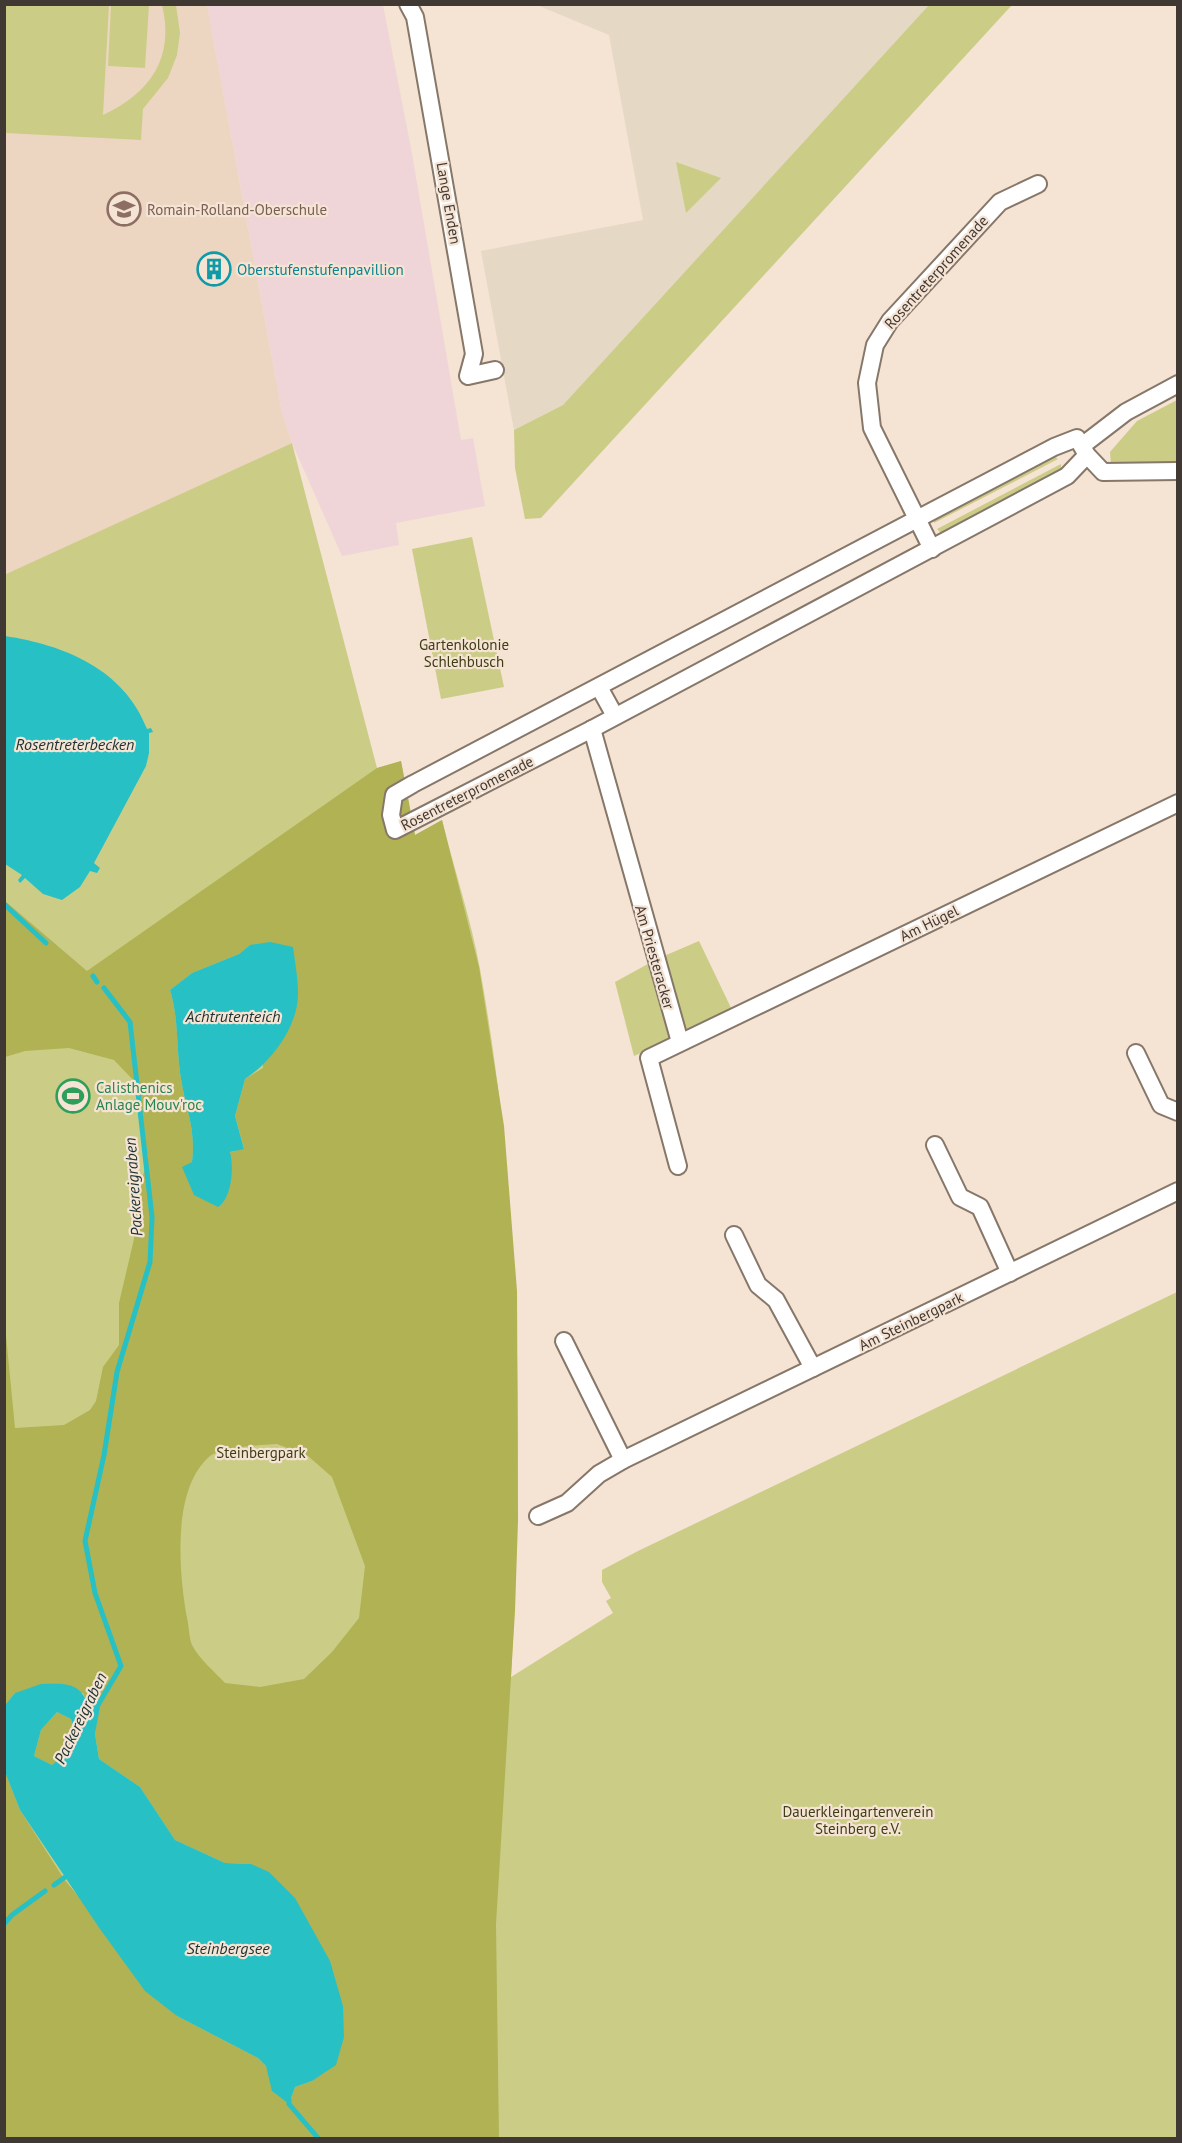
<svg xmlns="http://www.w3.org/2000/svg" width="1182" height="2143" viewBox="0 0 1182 2143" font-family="'PT Sans',sans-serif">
  <rect width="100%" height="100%" fill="#f5e3d4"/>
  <path fill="#f0d5d8" d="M207 5H383L411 148 461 440 473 438 485 506 396 523 399 545 342 556 292 443 282 413Z"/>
  <path fill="#e5d8c4" d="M537 5H930L563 405 514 430 481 251 643 220 609 35Z"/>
  <path fill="#edd6c1" d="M4 5H207L282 413 292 443 5 575Z"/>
  <g fill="#cbcd87">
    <path d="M930 4 1012 5 541 518 525 519 515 468 514 430 563 405Z"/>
    <path d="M4 5H109L103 115C150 93 175 58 162 5H176L180 33 177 55 168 78 143 109 141 140 5 133Z"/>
    <path d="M111 5H149L145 68 108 66Z"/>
    <path d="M676 162 721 178 686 213Z"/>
    <path d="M1177 400V466L1111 465 1110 452 1137 421Z"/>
    <path d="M292 443 377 768 401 761 415 835 442 820C454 869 471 919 480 969 522 1203 524 1440 511 1677L613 1613 606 1601 611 1598 602 1582V1570L638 1551 1177 1292V2138H5L4 575Z"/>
    <path d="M1054 456 1058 459 934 523V518Z"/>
    <path d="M1061 464V470L942 534 937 529Z"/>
    <path d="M472 537 504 687 441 699 412 549Z"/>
    <path d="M699 941 733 1012 634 1056 615 982 657 959Z"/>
  </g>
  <g fill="#b0b253" fill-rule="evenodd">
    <path d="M401 761 415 835 442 820 479 967 504 1126 517 1291 518 1520 515 1611 496 1924 499 2138H5V1772L20 1810 64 1879 177 2016 258 2058 266 2066 272 2082 289 2104 295 2087 312 2081 251 1864 225 1863 175 1840 140 1787 99 1759 95 1734 100 1701 94 1705 87 1702 83 1693H15L5 1705 4 1315 15 1428 64 1425 90 1410 96 1401 103 1367 119 1345V1303L134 1239 136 1199 148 1159 135 1082 114 1060 69 1048 25 1051 5 1057V901L87 971 377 768ZM250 945 263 1068 245 1079 235 1116 244 1148 182 1168 192 1162C196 1127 186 1112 181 1079 176 1049 179 1019 170 990L192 973 239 954ZM277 1444 308 1456 332 1477 365 1566 359 1618 332 1652 304 1679 260 1687 225 1683C215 1672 199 1659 192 1645 189 1638 189 1626 187 1618 179 1574 171 1489 210 1456 222 1447 261 1445 277 1444Z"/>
    <path d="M57 1712 71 1719 76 1734 65 1753 52 1765 34 1756 41 1730Z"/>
  </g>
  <g fill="#27c0c5" fill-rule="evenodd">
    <path d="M5 636C64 645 124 669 147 729L151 728 153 732 149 733V753L146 766 94 863 100 868 97 873 90 871 80 887 62 900 43 894 25 878 20 883 18 880 22 875 5 864Z"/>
    <path d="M270 942 293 947C295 962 298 978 298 994 298 1027 271 1062 245 1079L235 1116 244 1149 230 1152C234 1167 232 1198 218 1207L194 1195 182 1167 192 1162C196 1128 186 1111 181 1079 176 1049 179 1019 170 990L192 973 239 954 250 945Z"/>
    <path d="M41 1684C62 1684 78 1681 87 1702L94 1705 101 1701 95 1734 99 1759 140 1787 175 1840 225 1863 251 1864 269 1872 295 1898 330 1961 343 2006 344 2037 336 2065 312 2081 295 2087 289 2104 272 2091 266 2066 258 2058 177 2016 145 1991 100 1929 20 1810 5 1772V1705L15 1693ZM57 1712 71 1719 76 1734 65 1753 52 1765 34 1756 41 1730Z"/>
  </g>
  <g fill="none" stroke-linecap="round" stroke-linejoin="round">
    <g stroke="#27c0c5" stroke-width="5">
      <path d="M4 904 46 943"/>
      <path d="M93 976 97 982"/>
      <path d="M98 1705 121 1666 95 1593 85 1541 104 1455 117 1372 150 1262 152 1217 130 1022 104 988"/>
      <path d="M54 1885 68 1875"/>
      <path d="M4 1924 12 1915 45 1891"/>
      <path d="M289 2100V2104L318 2138"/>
    </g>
    <defs>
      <g id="minor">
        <path d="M408 4 415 17 474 354 468 376 495 370"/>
        <path d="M1083 445 1126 412 1178 384"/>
        <path d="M1087 455 1067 476 592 729 395 830 391 815 394 795 413 784 1054 447 1077 438 1087 455 1103 472 1178 471"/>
        <path d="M932 549 872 428 867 383 875 345 890 321 1000 202 1038 184"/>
        <path d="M599 687 615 716"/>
        <path d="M592 729 680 1042"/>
        <path d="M1136 1053 1161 1105 1178 1112"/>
        <path d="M935 1145 960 1197 980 1207 1010 1273"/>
        <path d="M678 1166 649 1058 1178 803"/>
        <path d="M734 1235 758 1285 776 1300 813 1368"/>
        <path d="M564 1341 623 1460"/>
        <path d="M538 1516 567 1503 599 1474 623 1460 1178 1191"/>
      </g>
    </defs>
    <use href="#minor" stroke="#867769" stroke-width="20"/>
    <use href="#minor" stroke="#fff" stroke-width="16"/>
  </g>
  <defs>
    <symbol id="school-ring" viewBox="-11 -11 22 22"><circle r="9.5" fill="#f5e3d4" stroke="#8d6e63" stroke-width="1.5"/><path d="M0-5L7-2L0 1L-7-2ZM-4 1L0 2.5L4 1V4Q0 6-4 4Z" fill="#8d6e63"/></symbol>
    <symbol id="building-ring" viewBox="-11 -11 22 22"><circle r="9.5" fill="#f5e3d4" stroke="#0f9aa8" stroke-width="1.5"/><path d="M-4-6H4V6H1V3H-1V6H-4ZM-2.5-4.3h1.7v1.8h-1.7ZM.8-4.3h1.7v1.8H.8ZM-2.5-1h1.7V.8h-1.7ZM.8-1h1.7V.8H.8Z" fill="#0f9aa8"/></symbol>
    <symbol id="stadium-ring" viewBox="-11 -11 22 22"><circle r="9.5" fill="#f5e3d4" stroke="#2e9e5b" stroke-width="1.5"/><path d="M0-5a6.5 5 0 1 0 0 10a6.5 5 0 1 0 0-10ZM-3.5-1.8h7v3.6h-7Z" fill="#2e9e5b"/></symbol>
  </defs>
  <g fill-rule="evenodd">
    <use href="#school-ring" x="105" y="190" width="38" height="38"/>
    <use href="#building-ring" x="195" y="250" width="38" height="38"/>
    <use href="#stadium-ring" x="54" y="1077" width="38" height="38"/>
  </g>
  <g text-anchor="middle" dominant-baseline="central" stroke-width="4.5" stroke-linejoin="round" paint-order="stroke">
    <g font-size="15" fill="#403933" stroke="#f5e3d4">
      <text transform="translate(449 203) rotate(80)">Lange Enden</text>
      <text transform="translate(936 272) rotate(-48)">Rosentreterpromenade</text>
      <text transform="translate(467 793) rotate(-27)">Rosentreterpromenade</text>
      <text transform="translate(929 923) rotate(-26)">Am Hügel</text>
      <text transform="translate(655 957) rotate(74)">Am Priesteracker</text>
      <text transform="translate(911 1321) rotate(-26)">Am Steinbergpark</text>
    </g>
    <g font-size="15" fill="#785e54" stroke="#f5e3d4" text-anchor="start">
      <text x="147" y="209">Romain-Rolland-Oberschule</text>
    </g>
    <g font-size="15" fill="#0d838f" stroke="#f5e3d4" text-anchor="start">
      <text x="237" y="269">Oberstufenstufenpavillion</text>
    </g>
    <g font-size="15" fill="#3d3e16" stroke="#f5e3d4">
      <text x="464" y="644">Gartenkolonie<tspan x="464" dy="17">Schlehbusch</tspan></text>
      <text x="261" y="1452">Steinbergpark</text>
      <text x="858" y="1811">Dauerkleingartenverein<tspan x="858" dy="17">Steinberg e.V.</tspan></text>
    </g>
    <g font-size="15" fill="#27864d" stroke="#f5e3d4" text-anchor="start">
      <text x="96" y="1087">Calisthenics<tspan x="96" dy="17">Anlage Mouv'roc</tspan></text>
    </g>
    <g font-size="16" font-style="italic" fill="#1a3232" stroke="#f5e3d4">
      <text x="75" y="744">Rosentreterbecken</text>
      <text x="233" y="1016">Achtrutenteich</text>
      <text transform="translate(133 1187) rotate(-94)">Packereigraben</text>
      <text transform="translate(80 1718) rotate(-64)">Packereigraben</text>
      <text x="228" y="1948">Steinbergsee</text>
    </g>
  </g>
  <rect width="1182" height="2143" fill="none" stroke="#403933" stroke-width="12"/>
</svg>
